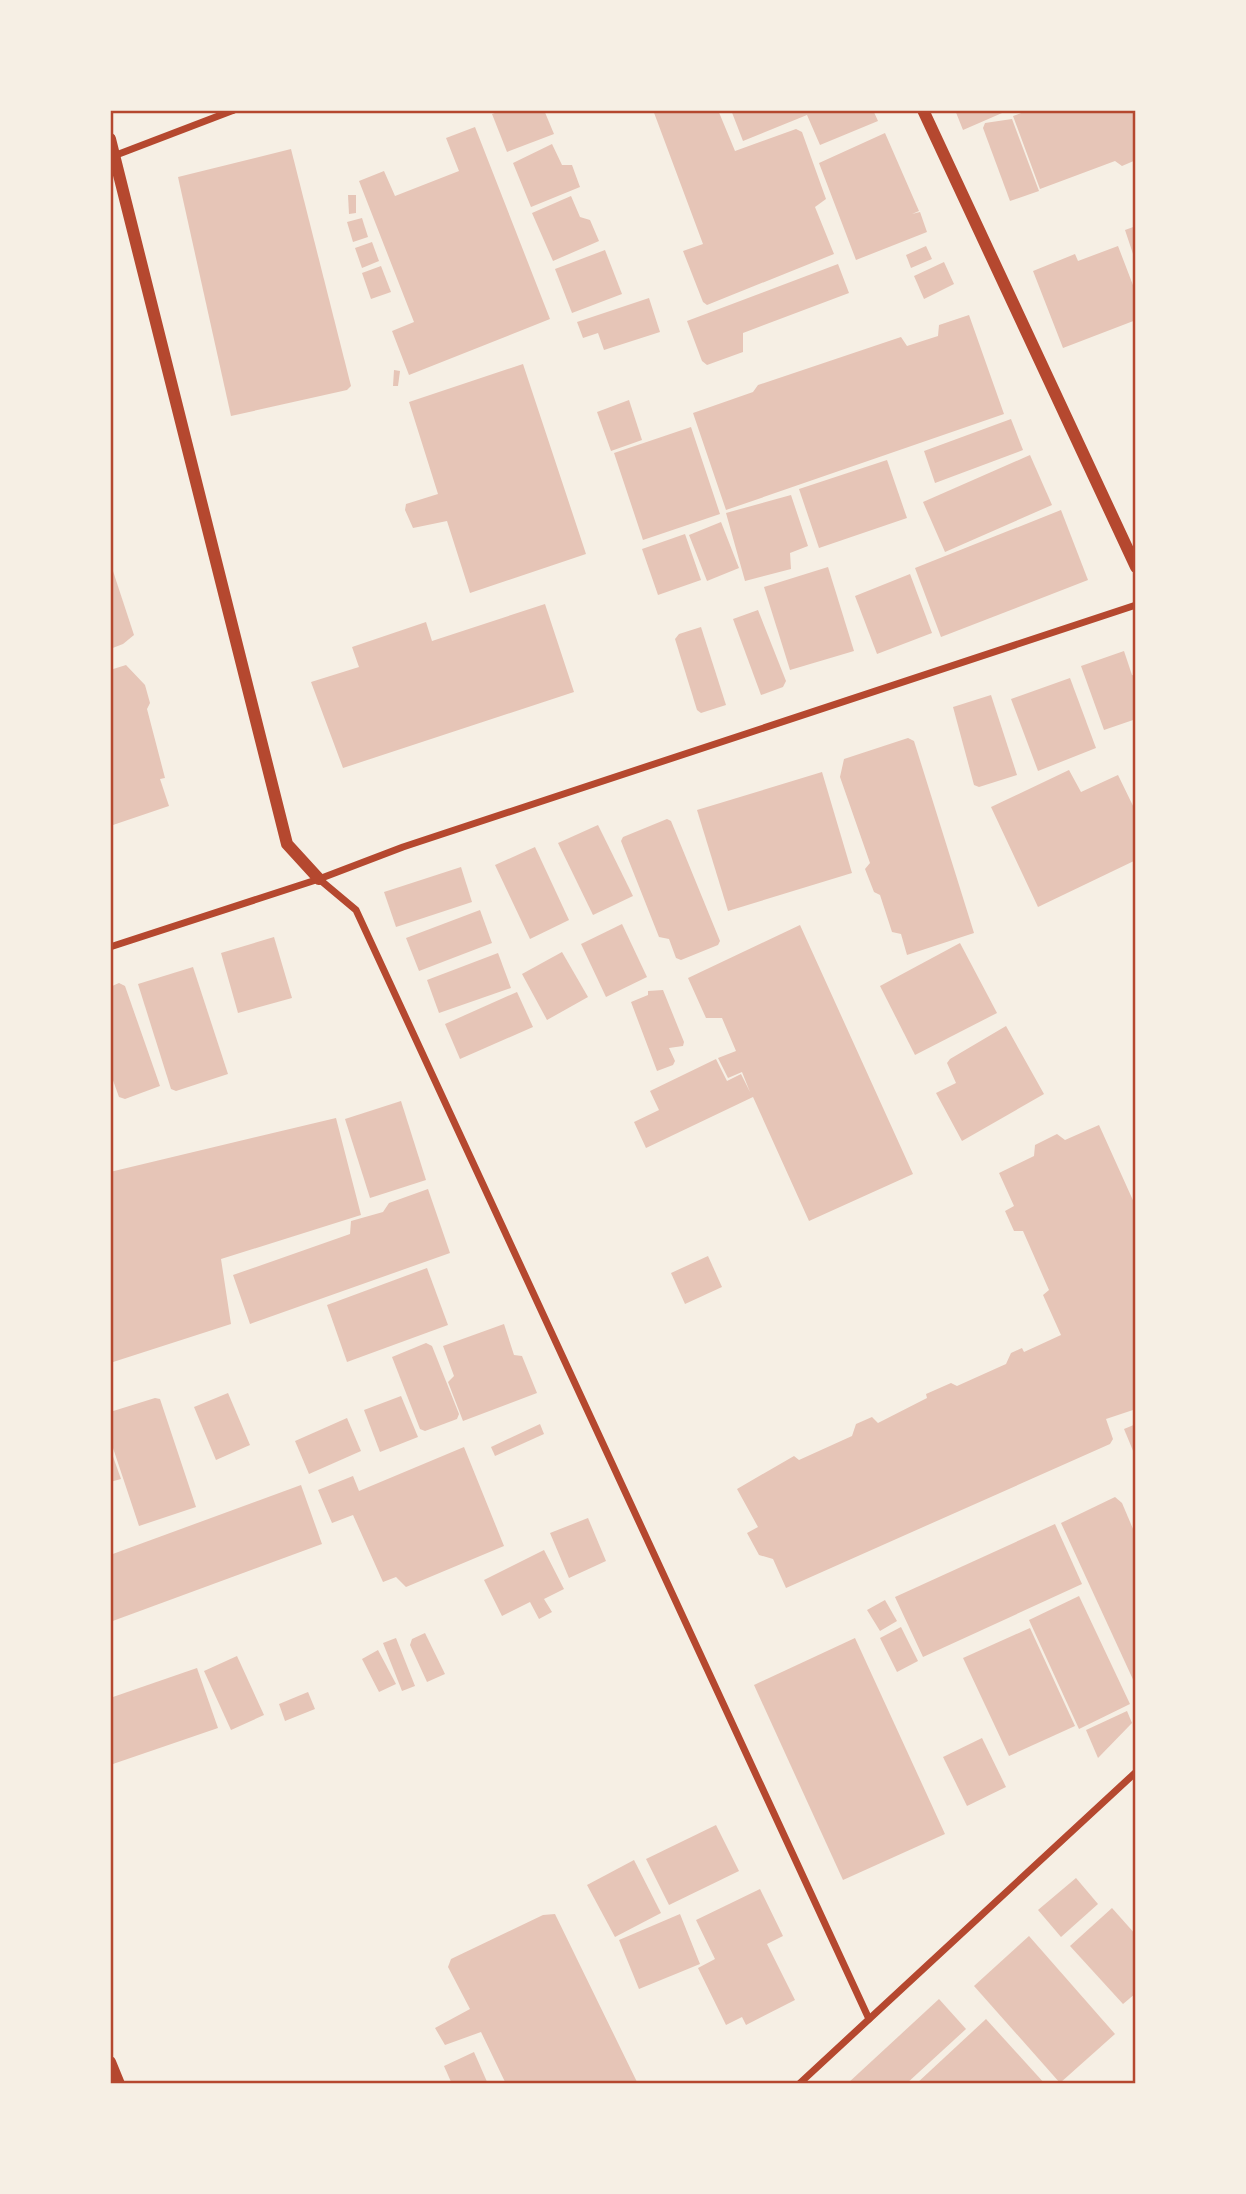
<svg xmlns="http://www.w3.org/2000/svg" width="1246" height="2194" viewBox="0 0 1246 2194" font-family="Commissioner,sans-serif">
  <rect width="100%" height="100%" fill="#f6efe4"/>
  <g fill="#e6c5b7">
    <path d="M503 110H544L554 134 507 152 492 114Z"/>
    <path d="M653 110H718L735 151 796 129 802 132 826 199 815 207 834 254 707 305 703 302 683 251 703 244Z"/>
    <path d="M731 110H873L878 121 820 145 807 115 743 141Z"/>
    <path d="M955 110H1009L963 130Z"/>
    <path d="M1029 110H1136V160L1122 166 1115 161 1040 189 1013 116Z"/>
    <path d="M1012 119 1039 191 1010 201 983 128 985 123Z"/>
    <path d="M475 127 550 319 409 375 392 331 414 322 359 181 384 171 395 196 459 171 446 138Z"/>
    <path d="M885 133 919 211 912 214 920 212 927 232 856 260 819 163Z"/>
    <path d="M552 144 562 165H572L580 187 531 207 513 163Z"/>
    <path d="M291 149 351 386 347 390 231 416 178 177Z"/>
    <path d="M348 195H356V213L349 214Z"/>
    <path d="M571 196 580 217 590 220 599 241 553 261 532 213Z"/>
    <path d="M362 218 368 237 353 242 347 222Z"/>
    <path d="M1136 226V260H1135L1125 230Z"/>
    <path d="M372 242 379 261 362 268 355 248Z"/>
    <path d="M926 246 932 259 911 268 906 255Z"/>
    <path d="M1118 246 1136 293V320L1063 348 1033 271 1075 254 1078 261Z"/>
    <path d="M605 250 622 294 572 313 555 269Z"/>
    <path d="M944 262 954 284 924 299 914 276Z"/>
    <path d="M838 264 849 293 743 333V352L707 365 702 361 687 321Z"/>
    <path d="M381 266 391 292 371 299 362 273Z"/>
    <path d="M649 298 660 332 604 350 598 333 583 338 577 322Z"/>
    <path d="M969 315 1004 414 726 510 693 413 753 392 758 385 901 337 907 346 938 336 939 325Z"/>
    <path d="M523 364 586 554 470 593 447 521 413 528 405 510 406 504 438 494 409 402Z"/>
    <path d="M394 370 400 371 398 386H393Z"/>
    <path d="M629 400 642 440 611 451 597 412Z"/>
    <path d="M1011 419 1023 450 935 483 924 451Z"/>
    <path d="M691 427 720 514 643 540 614 453Z"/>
    <path d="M1030 455 1052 505 945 552 923 502Z"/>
    <path d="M887 460 907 518 819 548 799 489Z"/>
    <path d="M791 495 808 546 790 553 791 569 745 581 726 513Z"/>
    <path d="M1061 510 1088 580 941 637 915 568Z"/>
    <path d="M721 522 739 568 707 581 689 535Z"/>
    <path d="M685 534 701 580 658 595 642 549Z"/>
    <path d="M111 565 134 635 123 644 110 649Z"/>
    <path d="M828 567 854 651 790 670 764 587Z"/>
    <path d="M910 574 932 633 877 654 855 596Z"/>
    <path d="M545 604 574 692 343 768 311 682 359 667 352 647 426 622 432 641Z"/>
    <path d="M758 610 786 681 783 687 761 695 733 619Z"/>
    <path d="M701 627 726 705 701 713 697 710 675 639 679 634Z"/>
    <path d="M1124 651 1132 675 1136 676V719L1104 730 1081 666Z"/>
    <path d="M126 665 145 685 150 703 147 709 165 778 160 779 169 806 110 826V670Z"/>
    <path d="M1070 678 1096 748 1038 771 1011 699Z"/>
    <path d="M991 695 1017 775 979 787 974 785 953 707Z"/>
    <path d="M908 738 914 741 974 933 907 955 901 934 892 932 880 895 874 892 865 869 870 863 840 777 844 759Z"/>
    <path d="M1069 770 1081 792 1118 775 1136 812V860L1038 907 991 807Z"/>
    <path d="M822 772 852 873 728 911 697 810Z"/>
    <path d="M667 819 671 821 720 941 718 945 681 960 676 958 669 939 659 937 621 841 623 837Z"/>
    <path d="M598 825 633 896 593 915 558 843Z"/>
    <path d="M535 847 569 920 530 939 495 865Z"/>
    <path d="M461 867 472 902 396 927 384 892Z"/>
    <path d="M480 910 492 943 419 971 406 938Z"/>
    <path d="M622 924 647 977 606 997 581 944Z"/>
    <path d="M800 925 913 1174 809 1221 753 1097 646 1148 634 1122 659 1110 650 1091 716 1059 727 1081 741 1074 750 1092 742 1072 728 1078 718 1058 736 1051 722 1018H706L688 978Z"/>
    <path d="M274 937 292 998 238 1013 221 953Z"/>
    <path d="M960 943 997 1013 915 1055 880 986Z"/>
    <path d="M562 952 588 997 547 1020 522 974Z"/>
    <path d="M498 953 511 988 439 1013 427 980Z"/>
    <path d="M193 967 228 1074 176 1091 171 1089 138 984Z"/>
    <path d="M119 983 125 986 160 1086 125 1099 119 1097 110 1072V987Z"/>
    <path d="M663 990 684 1042 683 1046 669 1048 675 1061 673 1065 657 1071 631 1002 648 995V991Z"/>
    <path d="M517 992 533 1027 460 1059 445 1024Z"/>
    <path d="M1006 1026 1044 1094 962 1141 936 1093 956 1083 947 1063 950 1059Z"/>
    <path d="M401 1101 426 1180 370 1198 345 1119Z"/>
    <path d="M336 1118 361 1215 221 1259 231 1324 110 1363V1172Z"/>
    <path d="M1099 1125 1136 1207V1409L1106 1419 1113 1439 1110 1444 786 1588 773 1559 759 1555 747 1533 758 1527 737 1489 794 1456 799 1460 852 1436 856 1424 872 1417 878 1423 927 1398 926 1394 951 1383 957 1386 1006 1364 1011 1353 1022 1348 1024 1352 1061 1335 1043 1295 1049 1290 1023 1231H1014L1005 1211 1014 1206 999 1173 1034 1156 1035 1145 1057 1134 1065 1140Z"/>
    <path d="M428 1189 450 1253 250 1324 233 1275 350 1234 351 1221 383 1212 389 1203Z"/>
    <path d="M708 1256 722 1287 685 1304 671 1273Z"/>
    <path d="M427 1268 448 1325 347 1362 327 1305Z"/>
    <path d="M504 1324 514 1355 522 1356 537 1393 463 1421 448 1382 454 1376 443 1346Z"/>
    <path d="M426 1343 432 1346 459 1414 457 1419 425 1431 420 1429 392 1357Z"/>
    <path d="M228 1393 250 1445 216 1460 194 1407Z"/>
    <path d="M401 1396 418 1437 380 1452 364 1410Z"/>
    <path d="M155 1398 160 1399 196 1507 139 1526 110 1439V1412Z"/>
    <path d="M347 1418 361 1451 309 1474 295 1441Z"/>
    <path d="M540 1424 544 1434 495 1456 491 1447Z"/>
    <path d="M1136 1424V1458L1124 1429Z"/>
    <path d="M464 1447 504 1546 406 1587 396 1577 383 1582 353 1515 332 1523 318 1490 353 1476 359 1491Z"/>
    <path d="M110 1448 121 1479 110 1482Z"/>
    <path d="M301 1485 322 1544 110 1622V1555Z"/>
    <path d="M1115 1497 1122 1503 1136 1536V1686L1061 1523Z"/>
    <path d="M588 1518 606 1561 569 1578 550 1533Z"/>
    <path d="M1055 1524 1082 1584 923 1657 895 1597Z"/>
    <path d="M544 1550 564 1589 544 1599 552 1612 539 1619 530 1602 502 1616 484 1580Z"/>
    <path d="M1079 1596 1130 1704 1079 1729 1029 1620Z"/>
    <path d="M885 1600 897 1621 880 1631 867 1610Z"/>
    <path d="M901 1627 918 1661 897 1672 880 1638Z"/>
    <path d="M1030 1628 1075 1726 1009 1756 963 1658Z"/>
    <path d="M425 1633 445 1674 427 1682 410 1645 412 1639Z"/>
    <path d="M396 1638 415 1686 402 1691 383 1643Z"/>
    <path d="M855 1638 945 1834 843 1880 754 1685Z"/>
    <path d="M378 1650 396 1684 379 1692 362 1659Z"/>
    <path d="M237 1656 264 1715 231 1730 204 1671Z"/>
    <path d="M197 1668 218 1728 110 1765V1698Z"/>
    <path d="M308 1692 315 1709 285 1721 279 1704Z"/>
    <path d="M1127 1711 1132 1723 1098 1758 1086 1730Z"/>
    <path d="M982 1738 1006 1787 967 1806 943 1757Z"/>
    <path d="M716 1825 739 1871 669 1905 646 1859Z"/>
    <path d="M634 1860 661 1913 615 1937 587 1885Z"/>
    <path d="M1076 1878 1098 1904 1061 1937 1038 1910Z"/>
    <path d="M760 1889 783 1936 767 1944 795 2000 746 2025 742 2017 726 2025 698 1968 715 1959 696 1920Z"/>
    <path d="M1112 1908 1136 1935V1993L1123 2004 1070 1946Z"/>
    <path d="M555 1914 638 2084H506L481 2032 445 2045 435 2028 470 2009 448 1967 451 1959 543 1915Z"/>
    <path d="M680 1914 700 1964 639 1989 619 1940Z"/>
    <path d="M1029 1936 1115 2034 1060 2083 974 1986Z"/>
    <path d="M939 1999 966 2029 906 2084H847Z"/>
    <path d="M986 2019 1045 2084H916Z"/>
    <path d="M474 2052 488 2084H452L444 2066Z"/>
  </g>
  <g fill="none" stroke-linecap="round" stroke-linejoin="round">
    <g stroke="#b5482f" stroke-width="7">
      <path d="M111 157 234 110"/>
      <path d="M319 879 356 910 869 2019"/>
      <path d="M110 947 319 879 403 847 1136 605"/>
      <path d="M799 2084 1136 1772"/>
    </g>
    <g stroke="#b5482f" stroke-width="12">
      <path d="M923 110 1136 567"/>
      <path d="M110 139 287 844 319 879"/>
      <path d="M110 2062 119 2084"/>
    </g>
  </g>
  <rect width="1246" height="2194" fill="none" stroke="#f6efe4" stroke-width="224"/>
  <rect x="112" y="112" width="1022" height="1970" fill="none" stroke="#b5482f" stroke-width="2.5"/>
</svg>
